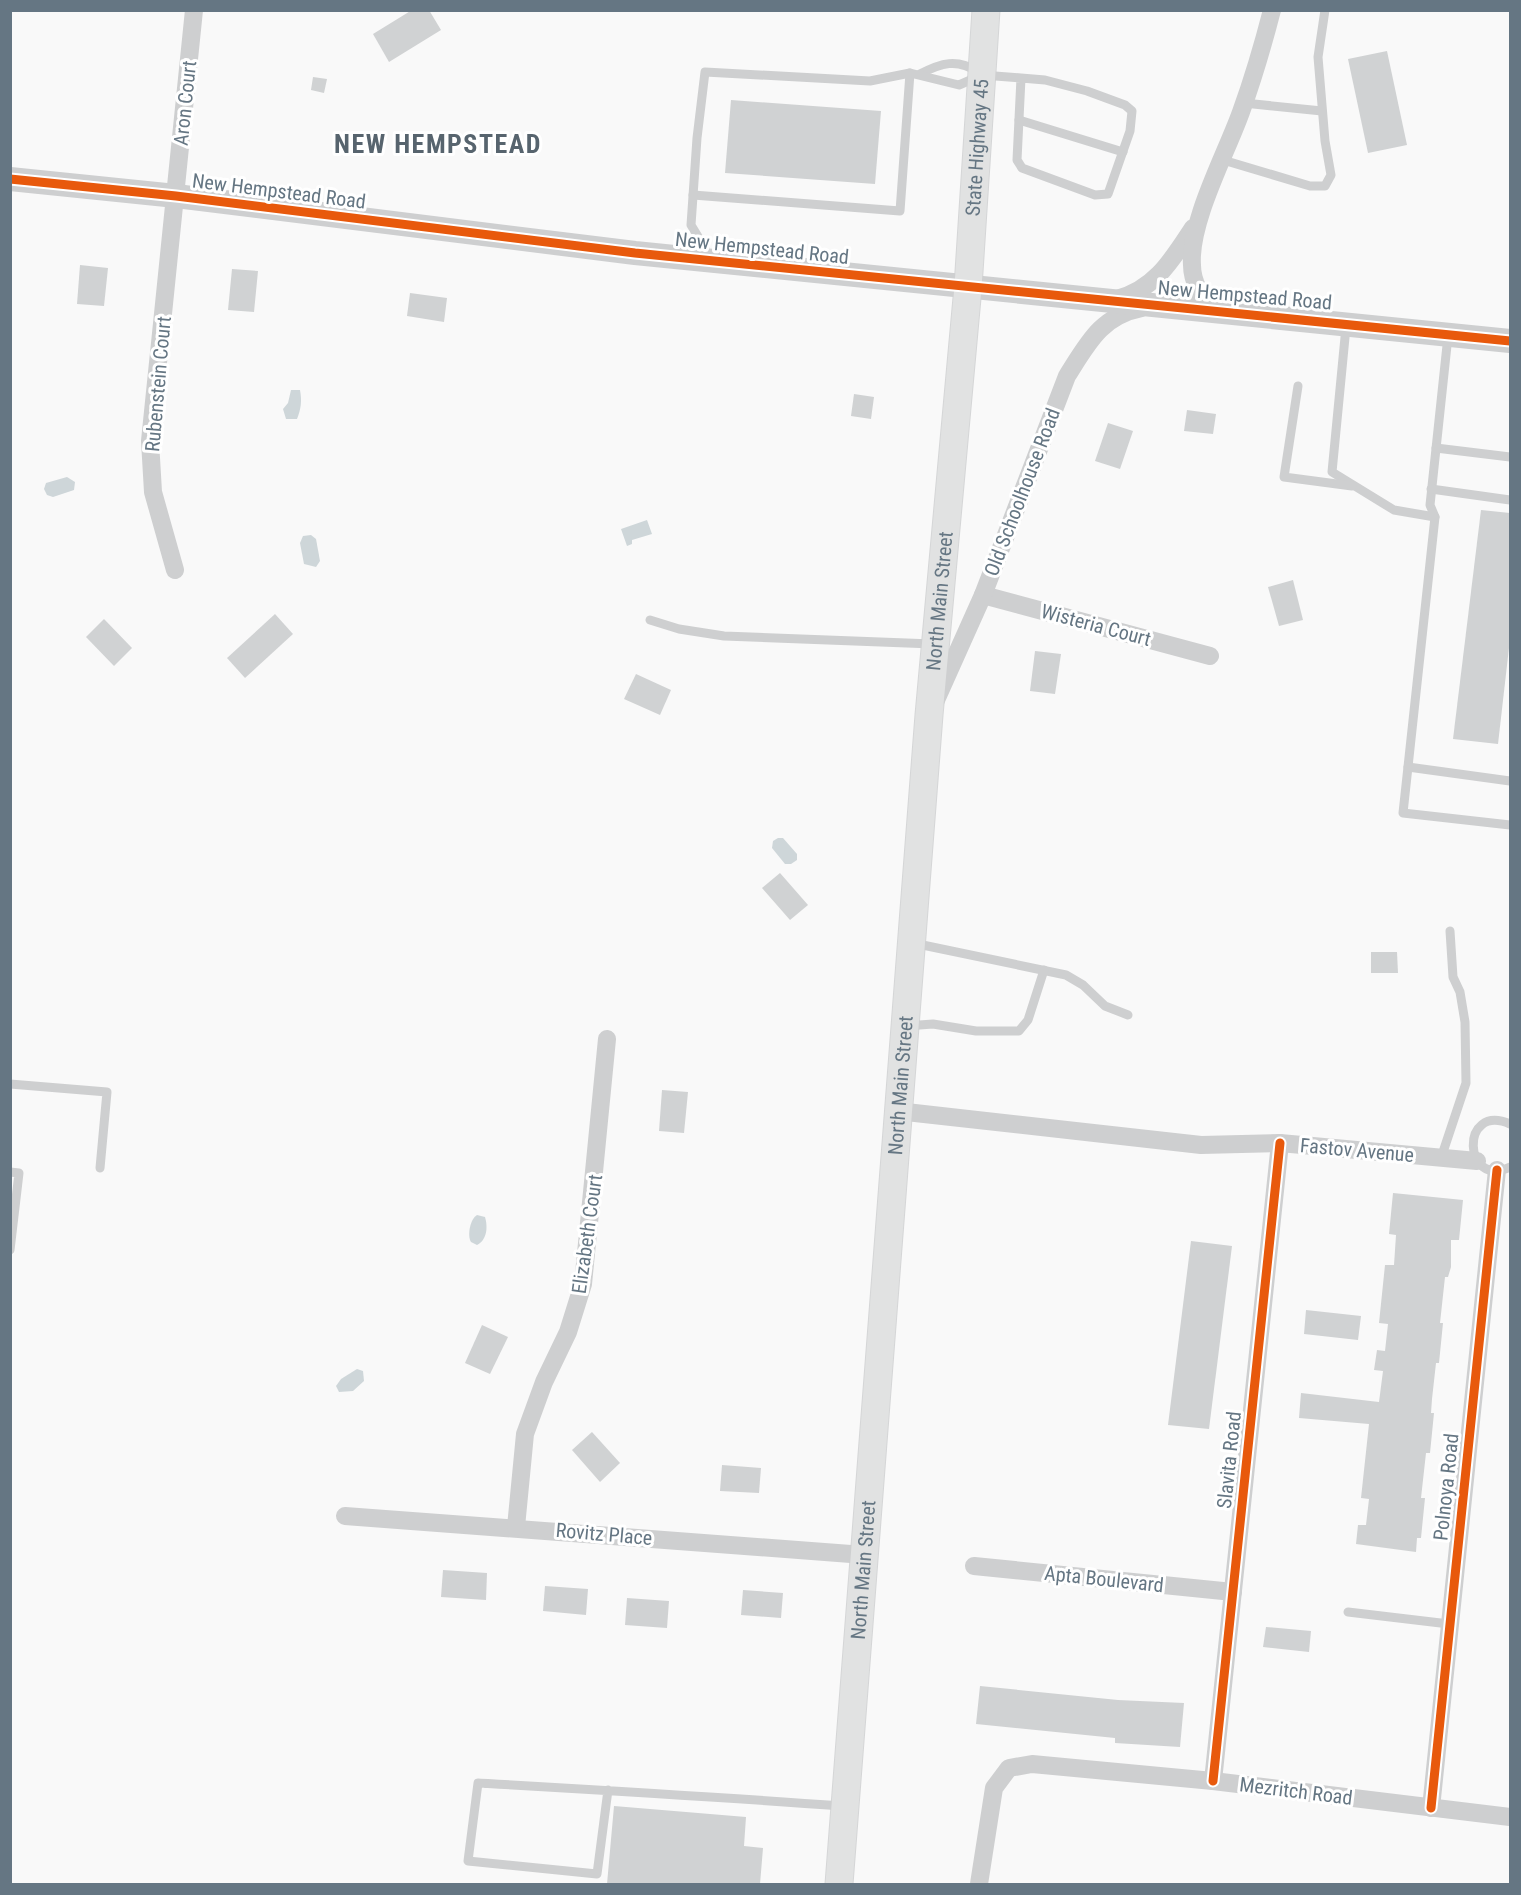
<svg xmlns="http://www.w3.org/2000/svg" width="1521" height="1895" viewBox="0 0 1521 1895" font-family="'Roboto Condensed',sans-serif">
  <rect width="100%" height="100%" fill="#f9f9f9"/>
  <g fill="#ced6d9">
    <path d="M291 390H300C302 401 301 409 297 419H286L283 409 288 403Z"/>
    <path d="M67 477 75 482 74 490 53 497 47 495 44 489 46 483Z"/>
    <path d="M647 520 652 534 632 540V544L627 546 621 529Z"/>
    <path d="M311 535 316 539 320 561 316 567 304 564 300 543 303 536Z"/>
    <path d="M778 838H783L797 854V860L791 864H785L772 848 773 841Z"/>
    <path d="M477 1215 485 1217C488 1227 487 1240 477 1245L471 1242C467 1236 470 1219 477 1215Z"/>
    <path d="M357 1369 363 1371 364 1381 353 1391 339 1392 336 1386 341 1379Z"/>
  </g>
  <g fill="#d0d2d3">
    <path d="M412 10H429L441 30 389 62 373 34Z"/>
    <path d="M1387 51 1407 145 1368 153 1348 59Z"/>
    <path d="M313 77 327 79 324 93 311 90Z"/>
    <path d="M731 100 881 111 875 184 725 173Z"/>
    <path d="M80 265 108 268 104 306 77 304Z"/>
    <path d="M232 269 258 271 254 312 228 310Z"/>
    <path d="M410 293 447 298 444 322 407 316Z"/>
    <path d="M854 394 874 397 871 419 851 416Z"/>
    <path d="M1187 410 1216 414 1213 434 1184 431Z"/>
    <path d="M1108 423 1133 431 1120 469 1095 461Z"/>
    <path d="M1481 510 1510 513V639L1498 744 1453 739Z"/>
    <path d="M1293 580 1303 620 1279 626 1268 587Z"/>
    <path d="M275 614 293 634 245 678 227 658Z"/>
    <path d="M104 619 132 648 114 666 86 637Z"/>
    <path d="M1035 651 1061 654 1055 694 1030 691Z"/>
    <path d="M636 674 671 690 660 715 624 699Z"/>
    <path d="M780 873 808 905 790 920 762 888Z"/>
    <path d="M1371 952H1397L1398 973H1371Z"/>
    <path d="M662 1090 688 1092 684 1133 659 1131Z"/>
    <path d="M1393 1193 1463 1200 1459 1240H1451V1267L1448 1277H1445L1440 1323H1443L1439 1363H1436L1432 1399 1431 1413H1434L1430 1453H1426L1421 1498H1425L1421 1538H1417L1416 1552 1356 1544 1358 1525H1366L1369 1499 1361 1498 1369 1424 1299 1418 1301 1393 1379 1402 1383 1371 1374 1370 1377 1350 1385 1351 1388 1324 1379 1323 1385 1265H1394L1396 1235 1389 1234Z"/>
    <path d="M1191 1241 1232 1246 1209 1429 1168 1425Z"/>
    <path d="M1306 1310 1361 1316 1358 1340 1304 1334Z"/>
    <path d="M482 1325 508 1337 490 1374 465 1363Z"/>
    <path d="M592 1432 620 1463 600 1482 572 1450Z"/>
    <path d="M722 1465 761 1468 759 1493 720 1491Z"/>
    <path d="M443 1570 487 1573 486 1600 441 1597Z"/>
    <path d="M545 1586 588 1589 586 1615 543 1611Z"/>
    <path d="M743 1590 783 1593 781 1618 741 1615Z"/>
    <path d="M627 1598 669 1601 667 1628 625 1625Z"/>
    <path d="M1266 1627 1311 1631 1309 1652 1263 1647Z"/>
    <path d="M980 1686 1118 1700 1184 1703 1180 1747 1115 1743V1738L976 1724Z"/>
    <path d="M614 1806 746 1817 744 1846 763 1848 760 1884H607Z"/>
  </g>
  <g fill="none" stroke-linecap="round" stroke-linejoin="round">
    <defs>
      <g id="secondary">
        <path id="s1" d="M839 1884 929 715 968 287 986 10"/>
      </g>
    </defs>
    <use href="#secondary" stroke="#d5d6d7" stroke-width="29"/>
    <g stroke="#cecfd0" stroke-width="9">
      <path d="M920 74C941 63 957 58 978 72"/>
      <path d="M1244 103 1322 111"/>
      <path d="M1019 120 1123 152"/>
      <path d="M1223 160 1310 186H1325L1331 175 1325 141 1318 57 1325 10"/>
      <path d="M693 195 900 211 910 73"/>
      <path d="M704 259 705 248 691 225 697 138 705 72 870 81 910 73 959 85 982 75 1021 78 1045 80 1087 91 1125 105 1132 111 1130 131 1108 194 1095 195 1022 168 1017 160 1021 78"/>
      <path d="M1346 327 1332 472 1394 510 1435 517"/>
      <path d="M1448 336 1430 505 1435 517 1403 813 1510 825"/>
      <path d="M1298 386 1284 477 1352 486"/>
      <path d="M1436 448 1510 457"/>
      <path d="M1431 489 1510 500"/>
      <path d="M650 620 679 629 724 636 933 644"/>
      <path d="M1408 767 1510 781"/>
      <path d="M913 943 1066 975 1083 985 1105 1006 1128 1015"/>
      <path d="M906 1026 933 1024 976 1031H1019L1028 1020 1044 970"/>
      <path d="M10 1084 107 1092 100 1168"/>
      <path d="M1510 1124C1459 1102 1463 1190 1510 1167"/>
      <path d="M1441 1158 1466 1083 1465 1022 1460 992 1453 977 1450 931"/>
      <path d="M10 1172 19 1173 10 1250"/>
      <path d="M1348 1612 1449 1624"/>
      <path d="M608 1790 597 1874 468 1861 478 1783C599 1790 721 1797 842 1806"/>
    </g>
    <g stroke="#cecfd0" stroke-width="18">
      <path d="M1117 299C1155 289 1172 260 1193 228"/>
      <path d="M1212 311C1202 297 1192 283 1192 265 1189 222 1226 154 1241 112 1253 79 1263 45 1272 10"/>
      <path d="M175 570 153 492 150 441 194 10"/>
      <path d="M983 595 1210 656"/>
      <path d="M936 700 983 595 1067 376C1088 343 1101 316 1142 308"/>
      <path d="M897 1111 1201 1145 1280 1143 1477 1161"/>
      <path d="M345 1516 864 1555"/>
      <path d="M516 1527 525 1434 544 1382 568 1332 583 1284 607 1039"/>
      <path d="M974 1566 1233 1592"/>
      <path d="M1213 1781 1280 1143"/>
      <path d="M1431 1808 1497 1170"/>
      <path d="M979 1884 994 1788 1009 1768 1032 1764 1213 1781 1510 1817"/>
    </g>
    <path stroke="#cecfd0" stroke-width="24" d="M10 179 176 196 635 253 1510 341"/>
    <use href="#secondary" stroke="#e1e2e2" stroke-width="27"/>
    <defs>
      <g id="cycleway">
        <path d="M10 179 176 196 635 253 1510 341"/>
        <path d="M1213 1781 1280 1143"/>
        <path d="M1431 1808 1497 1170"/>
      </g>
    </defs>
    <use href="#cycleway" stroke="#fff" stroke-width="13"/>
    <use href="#cycleway" stroke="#e8590c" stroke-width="9"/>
  </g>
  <g text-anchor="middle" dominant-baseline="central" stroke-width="6" stroke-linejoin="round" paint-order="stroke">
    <g font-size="20" fill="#657683" stroke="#fff">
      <text transform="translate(185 103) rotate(-84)">Aron Court</text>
      <text stroke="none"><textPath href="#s1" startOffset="1742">State Highway 45</textPath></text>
      <text transform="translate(279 191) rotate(7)">New Hempstead Road</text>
      <text transform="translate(762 248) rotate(6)">New Hempstead Road</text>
      <text transform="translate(1245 295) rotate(5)">New Hempstead Road</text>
      <text transform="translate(158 384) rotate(-85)">Rubenstein Court</text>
      <text transform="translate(1022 492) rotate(-69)">Old Schoolhouse Road</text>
      <text stroke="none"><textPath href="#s1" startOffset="1287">North Main Street</textPath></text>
      <text transform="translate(1096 625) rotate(15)">Wisteria Court</text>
      <text stroke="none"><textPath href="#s1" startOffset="801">North Main Street</textPath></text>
      <text transform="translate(1357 1150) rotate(5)">Fastov Avenue</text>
      <text transform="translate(587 1234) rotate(-82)">Elizabeth Court</text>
      <text transform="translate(1229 1460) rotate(-84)">Slavita Road</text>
      <text transform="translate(1446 1487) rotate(-84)">Polnoya Road</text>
      <text transform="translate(604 1534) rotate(5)">Rovitz Place</text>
      <text stroke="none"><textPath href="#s1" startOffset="315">North Main Street</textPath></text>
      <text transform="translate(1104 1579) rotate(6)">Apta Boulevard</text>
      <text transform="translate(1296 1791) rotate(7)">Mezritch Road</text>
    </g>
    <g font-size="26" font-weight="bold" letter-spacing="1.5" fill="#57646e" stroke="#fff">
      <text x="438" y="144">NEW HEMPSTEAD</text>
    </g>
  </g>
  <rect width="1521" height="1895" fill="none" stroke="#657683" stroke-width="24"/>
</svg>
